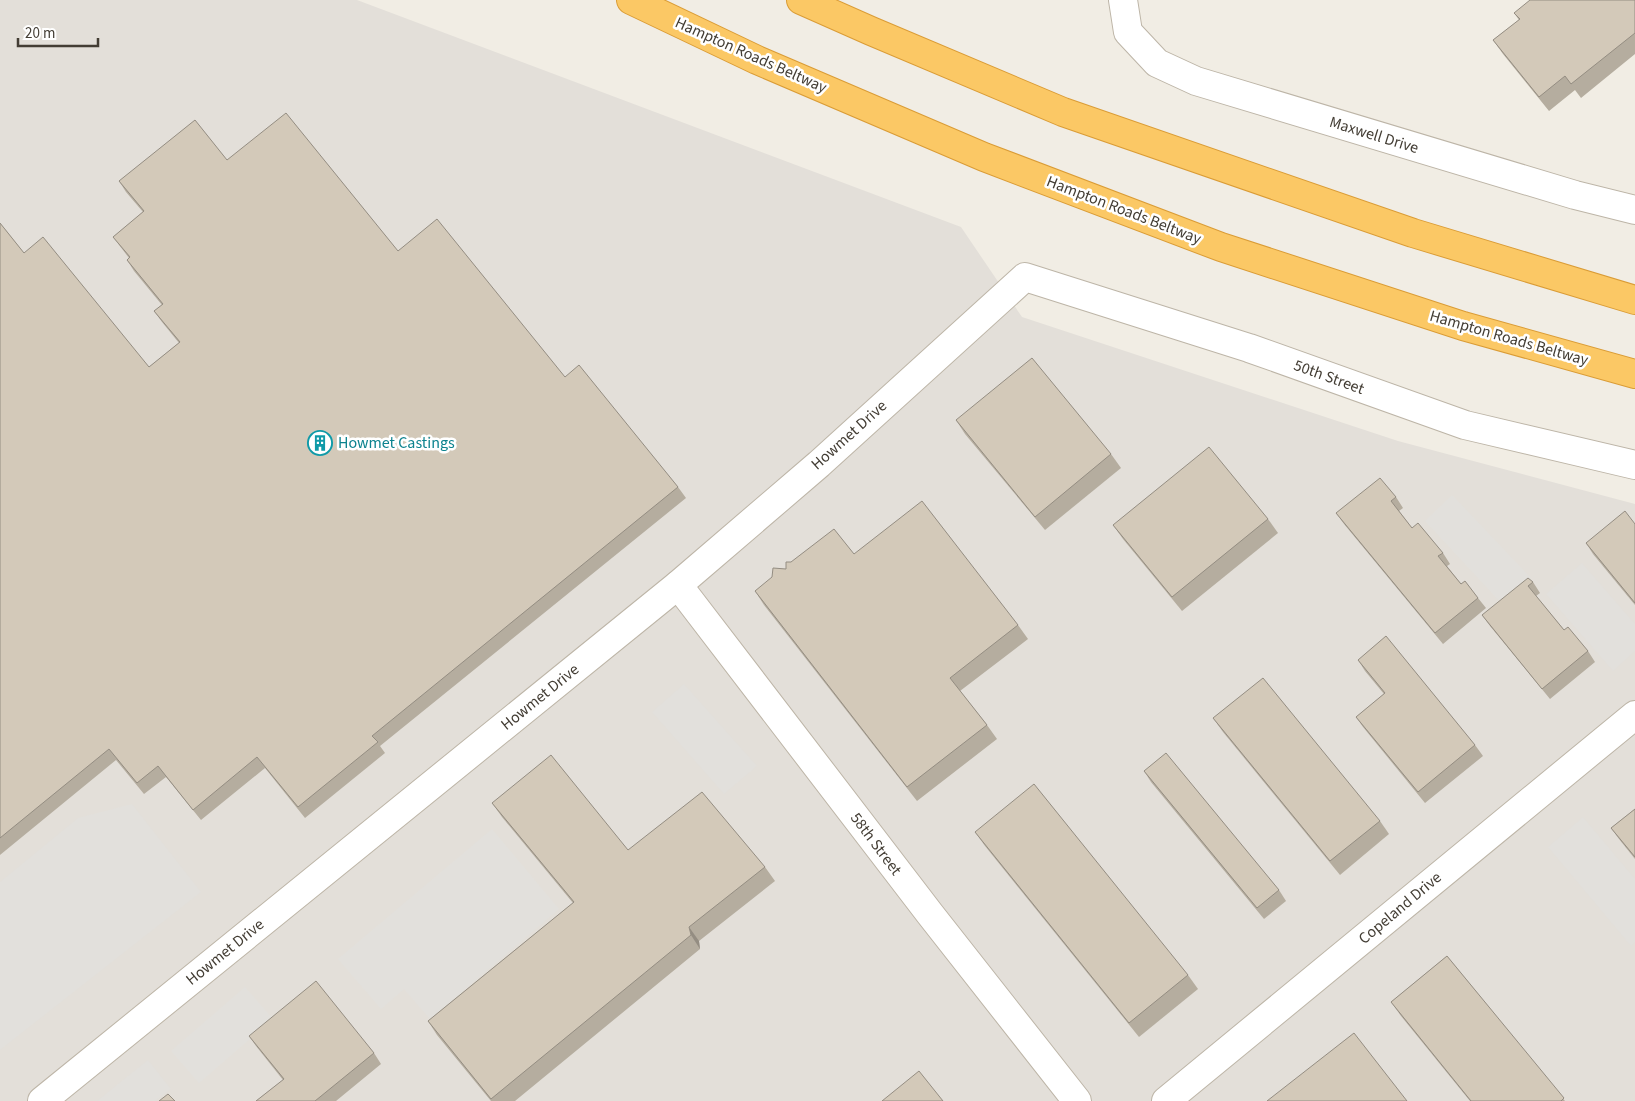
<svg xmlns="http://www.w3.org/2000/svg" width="1635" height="1101" viewBox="0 0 1635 1101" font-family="'Source Sans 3',sans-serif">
  <rect width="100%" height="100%" fill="#f1ede4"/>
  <path fill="#e3dfd9" d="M0 0H357L961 227 1022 317 1398 441 1635 504V1101H0Z"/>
  <g fill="#e2e0dc">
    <path d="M1452 495 1531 578 1503 605 1425 521Z"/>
    <path d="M1582 563 1635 624V651L1613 671 1546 594Z"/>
    <path d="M684 684 757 766 724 794 652 712Z"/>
    <path d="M132 804 201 892 0 1050V882L78 818Z"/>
    <path d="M1583 817 1635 879V942L1631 946 1548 847Z"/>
    <path d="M492 829 559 909 430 1019 404 989 381 1009 338 959Z"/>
    <path d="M245 987 273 1019 199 1083 171 1051Z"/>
    <path d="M148 1060 171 1089 155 1101H97Z"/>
  </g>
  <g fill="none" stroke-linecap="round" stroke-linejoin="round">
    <defs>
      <g id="minor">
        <path d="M1123 0 1128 32 1157 63 1196 81 1575 195 1635 210"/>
        <path d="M678 585 930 914 1077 1101"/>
        <path d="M42 1101 678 585 819 464 1025 277 1249 348 1465 425 1635 465"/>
        <path d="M1166 1101 1635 715"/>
      </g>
      <g id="highway">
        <path d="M631 0 757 60 984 157 1221 247 1463 326 1635 374"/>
        <path d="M801 0 871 31 1063 112 1413 233 1635 300"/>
      </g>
    </defs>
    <use href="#minor" stroke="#bdb5a7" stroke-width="30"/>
    <use href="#highway" stroke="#da9c36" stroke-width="30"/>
    <use href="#minor" stroke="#fff" stroke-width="28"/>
    <use href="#highway" stroke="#fbc865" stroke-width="28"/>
  </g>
  <g fill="#b5ad9f">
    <path d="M1635 0V54L1581 98 1575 90 1549 111 1503 54 1493 40 1519 20 1514 13Z"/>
    <path d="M227 160 398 251 565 377 678 487 686 498 380 746 385 753 305 818 265 768 201 820 166 777 144 794 116 760 0 855V223L24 253 149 367 179 343 162 322 154 311 162 305 134 271 127 260 129 258 113 237 143 212 126 192 119 181Z"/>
    <path d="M956 420 1111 454 1121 468 1045 530 965 434Z"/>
    <path d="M1396 497 1403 508 1399 511 1412 528 1443 553 1450 564 1447 566 1461 584 1478 598 1486 608 1443 644 1344 524 1336 513Z"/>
    <path d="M1268 519 1278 533 1182 611 1123 539 1113 525Z"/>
    <path d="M1635 524V605L1593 554 1586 543Z"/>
    <path d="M854 554 1018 625 1028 639 960 691 987 725 997 739 917 801 764 605 755 591 786 569 791 562Z"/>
    <path d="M1533 582 1540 593 1536 596 1564 630 1588 651 1595 662 1550 699 1490 626 1482 615Z"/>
    <path d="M1358 660 1475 745 1483 756 1425 803 1363 727 1356 717 1384 694 1365 671Z"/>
    <path d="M1213 718 1380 821 1389 834 1340 875 1223 732Z"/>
    <path d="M1144 771 1279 890 1286 901 1264 919 1151 782Z"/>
    <path d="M492 803 628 850 765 867 775 881 699 941 700 949 515 1101H491L437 1035 428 1021 573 903 502 817Z"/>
    <path d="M1635 809V859L1619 839 1611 828Z"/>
    <path d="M975 832 1188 975 1198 989 1139 1037 985 846Z"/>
    <path d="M1447 956 1565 1101H1470L1401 1016 1391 1002Z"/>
    <path d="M249 1036 374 1053 381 1064 336 1101H256L283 1080 256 1046Z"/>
  </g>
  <path fill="#948d82" d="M689 927 699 941 700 949 691 935Z"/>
  <g fill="#d3c9b9" stroke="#948d82">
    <path d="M1530 0H1635V33L1571 84 1565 76 1539 97 1493 40 1520 19 1514 13Z"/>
    <path d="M286 113 398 251 437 219 565 377 579 365 678 487 372 736 378 742 298 807 257 757 193 810 158 766 137 783 109 749 0 838V223L24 253 43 237 149 367 180 342 154 311 163 304 127 260 130 257 113 237 144 211 119 181 195 120 227 160Z"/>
    <path d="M1032 358 1111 454 1035 517 956 420Z"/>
    <path d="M1209 447 1268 519 1172 597 1113 525Z"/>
    <path d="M1380 478 1396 497 1391 501 1412 528 1418 523 1443 553 1438 556 1461 584 1465 581 1478 598 1435 633 1336 513Z"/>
    <path d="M922 501 1018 625 950 678 987 725 907 787 755 591 772 577 773 568 786 569V562H791L834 529 854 554Z"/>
    <path d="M1625 511 1635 524V603L1586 543Z"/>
    <path d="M1528 578 1533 582 1528 586 1564 630 1568 627 1588 651 1542 689 1482 615Z"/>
    <path d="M1386 636 1475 745 1418 792 1356 717 1385 693 1358 660Z"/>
    <path d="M1263 678 1380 821 1330 861 1213 718Z"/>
    <path d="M1166 753 1279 890 1257 908 1144 771Z"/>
    <path d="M551 755 628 850 702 792 765 867 689 927 691 935 491 1099 428 1021 574 902 492 803Z"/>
    <path d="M1034 784 1188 975 1129 1023 975 832Z"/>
    <path d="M1635 809V857L1611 828Z"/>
    <path d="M1447 956 1564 1098 1561 1101H1471L1391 1002Z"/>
    <path d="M316 981 374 1053 315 1101H256L284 1079 249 1036Z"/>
    <path d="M1354 1033 1407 1101H1267Z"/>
    <path d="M919 1071 943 1101H882Z"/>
    <path d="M168 1094 175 1101H159Z"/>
  </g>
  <defs>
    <symbol id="building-ring" viewBox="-11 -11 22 22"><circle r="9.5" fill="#fff" stroke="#0f9aa8" stroke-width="1.5"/><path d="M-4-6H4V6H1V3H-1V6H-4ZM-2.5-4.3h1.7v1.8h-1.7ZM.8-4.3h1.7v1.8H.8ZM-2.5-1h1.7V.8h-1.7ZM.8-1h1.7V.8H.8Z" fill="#0f9aa8"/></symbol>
  </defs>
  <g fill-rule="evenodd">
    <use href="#building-ring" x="306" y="429" width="28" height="28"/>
  </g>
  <g text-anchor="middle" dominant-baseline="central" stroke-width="5" stroke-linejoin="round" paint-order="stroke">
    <g font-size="16" fill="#433d34" stroke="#fff">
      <text transform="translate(751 55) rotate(24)">Hampton Roads Beltway</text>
      <text transform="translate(1374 135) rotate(17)">Maxwell Drive</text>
      <text transform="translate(1124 210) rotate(21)">Hampton Roads Beltway</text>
      <text transform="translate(1509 338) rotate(16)">Hampton Roads Beltway</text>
      <text transform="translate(1329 377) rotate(20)">50th Street</text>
      <text transform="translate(849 435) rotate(-42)">Howmet Drive</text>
      <text transform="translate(540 697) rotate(-39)">Howmet Drive</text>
      <text transform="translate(876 844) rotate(53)">58th Street</text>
      <text transform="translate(1400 908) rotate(-40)">Copeland Drive</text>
      <text transform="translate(225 952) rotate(-39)">Howmet Drive</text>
    </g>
    <g font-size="16" fill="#0d838f" stroke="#fff" text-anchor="start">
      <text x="338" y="443">Howmet Castings</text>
    </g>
  </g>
  <path d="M18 38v8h80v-8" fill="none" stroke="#433d34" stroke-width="2.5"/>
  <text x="25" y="38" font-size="15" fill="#433d34" stroke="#ffffff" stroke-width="4" paint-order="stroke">20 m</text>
</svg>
